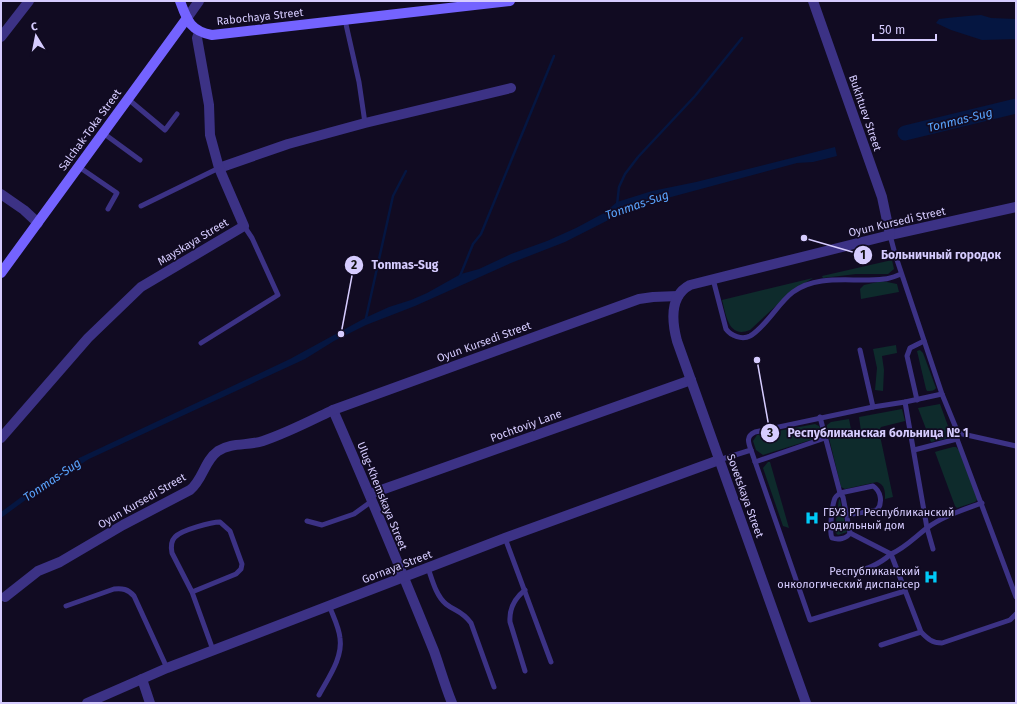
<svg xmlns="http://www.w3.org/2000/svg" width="1017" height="704" viewBox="0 0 1017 704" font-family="'Fira Sans',sans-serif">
  <rect width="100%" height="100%" fill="#110b22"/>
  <g fill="#0e2b2c">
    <path d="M892 260 894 269 888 274H856L823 278 822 276Z"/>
    <path d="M813 278 792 291 750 330C728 339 726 314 722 300Z"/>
    <path d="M882 281 897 284 899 292 861 299 860 289 864 285Z"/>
    <path d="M896 345 897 353 882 356 884 370 883 391 875 390 877 368 873 349Z"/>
    <path d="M920 350 923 353 936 388C934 391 931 391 927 391L926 389 917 351Z"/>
    <path d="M940 404 952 437 931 442 918 408Z"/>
    <path d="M902 409 905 421 881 427 879 431 893 497 885 499C885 491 885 485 877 482L845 489 841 487 827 430V425L831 422 849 419 852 434 861 431 859 417Z"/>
    <path d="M815 424 819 426 821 430 817 438 763 455 756 450 753 441 757 435Z"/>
    <path d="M953 447H956L959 450 977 498V500L975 502 957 508 955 506 935 452 938 451Z"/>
    <path d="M768 462H770L789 528 783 526 763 468Z"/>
    <path d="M839 499 840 500 847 532 838 535 835 532V528Z"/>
  </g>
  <g fill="#051641">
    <path d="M981 15 991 18 1016 19V39L982 40 951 30 936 23 939 19C953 17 967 16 981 15Z"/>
    <path d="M835 147 837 156 813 162 797 163 634 207 565 242 511 263 415 306 366 325 334 341 305 359 89 459 31 496 1 518V512L28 492 79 458 290 359 367 317 389 307 411 300 427 293 461 274 479 269 511 254 547 241 576 228 604 213 617 202 652 191 696 182Z"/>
  </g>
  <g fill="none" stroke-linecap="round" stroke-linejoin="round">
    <g stroke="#051641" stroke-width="2.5">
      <path d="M617 205 619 187 625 174 638 157 695 96 742 38"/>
      <path d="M460 276 473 244 481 234 554 56"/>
      <path d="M366 318 393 196 406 171"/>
    </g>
    <path stroke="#051641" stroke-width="15" d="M905 133 1016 106"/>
    <g stroke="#3c3285" stroke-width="5">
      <path d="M345 20 359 82 365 123"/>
      <path d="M128 99 165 130 177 114"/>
      <path d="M103 133 140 160"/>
      <path d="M79 167 117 193 108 209"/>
      <path d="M141 206 219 168"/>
      <path d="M890 235 895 254 942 394 958 433 957 439 1016 597"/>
      <path d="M713 279 726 329C731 336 742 340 750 336 765 328 779 302 793 292 819 273 854 283 884 279 890 279 896 276 901 274"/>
      <path d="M201 343 278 295 252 238 244 226"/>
      <path d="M860 350 873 407"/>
      <path d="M917 400 907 356 910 348 924 341"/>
      <path d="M905 402 927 528 933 549"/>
      <path d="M820 417 840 493 843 497 850 533C847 539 838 540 832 538 829 532 832 505 835 498 836 496 838 495 840 493L873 486C881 491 883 503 877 510L846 515"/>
      <path d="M958 433 1016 446"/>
      <path d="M751 450C748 442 746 436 755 432L873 407 905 402 942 394"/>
      <path d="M914 450 957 439"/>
      <path d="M719 460 751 450 810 620 905 591"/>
      <path d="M755 462 825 438"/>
      <path d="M307 521 322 525 354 514 372 501"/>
      <path d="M850 533 891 554C905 548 915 537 927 528 943 516 963 510 982 503"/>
      <path d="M505 538 551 662"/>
      <path d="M428 568C432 579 436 596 446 604 456 612 461 610 471 623L494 687"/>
      <path d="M846 574C865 569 876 567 891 554L921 632"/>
      <path d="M192 592 236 574 241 569 242 564 230 531 220 522C212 522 181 530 175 537 171 541 171 548 172 553L192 592 213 650"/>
      <path d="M66 606 114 589C122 588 128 589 134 596L167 668"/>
      <path d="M881 645 921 632C928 639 932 643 942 643L1010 620 1016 614"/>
      <path d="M525 671 510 622C509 609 515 598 525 590"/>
      <path d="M319 695C328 678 343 658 340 638 339 627 333 616 329 605"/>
    </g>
    <g stroke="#3c3285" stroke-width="10">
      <path d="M1 37 29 1"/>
      <path d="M219 168 288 144 365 123 511 88"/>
      <path d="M1 194 24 210 38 223"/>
      <path d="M890 235 1016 207"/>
      <path d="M333 410C368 490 401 570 434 651 440 668 445 686 452 703"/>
      <path d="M1 438 88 338 141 287 244 226 219 168 210 135 209 105 197 38 199 32"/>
      <path d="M370 494 691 380"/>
      <path d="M5 597 38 571 60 562 123 525 190 490C203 480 204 461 218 451 232 442 248 446 263 441 287 433 310 421 333 410L639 299 653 297 678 296"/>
      <path d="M87 703 142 679"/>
    </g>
    <g stroke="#3c3285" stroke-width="10">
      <path d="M187 18 199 1"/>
      <path d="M150 703 142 679 167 668 505 538 719 460"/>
      <path d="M806 703 677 341C672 322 669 296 690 285L890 235 882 197 813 1"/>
    </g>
    <g stroke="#7463ff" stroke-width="10">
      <path d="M180 1C187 20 190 31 212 35L510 1"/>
      <path d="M1 273 187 18"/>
    </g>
  </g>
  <defs>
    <symbol id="hospital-bare" viewBox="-9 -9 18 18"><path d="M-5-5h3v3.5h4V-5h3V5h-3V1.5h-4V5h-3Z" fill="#00caf7" stroke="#110b22" stroke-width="2.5" paint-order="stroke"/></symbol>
  </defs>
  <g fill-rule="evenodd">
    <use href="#hospital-bare" x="802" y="508" width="20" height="20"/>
    <use href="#hospital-bare" x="921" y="567" width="20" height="20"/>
  </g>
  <g text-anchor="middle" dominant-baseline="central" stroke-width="3.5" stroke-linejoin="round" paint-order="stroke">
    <g font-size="11" fill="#d6ccff" stroke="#110b22">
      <text transform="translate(260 17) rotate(-6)">Rabochaya Street</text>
      <text transform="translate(865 113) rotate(71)">Bukhtuev Street</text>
      <text transform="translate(90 130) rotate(-54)">Salchak-Toka Street</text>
      <text transform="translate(897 222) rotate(-13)">Oyun Kursedi Street</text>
      <text transform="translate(193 242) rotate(-31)">Mayskaya Street</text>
      <text transform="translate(484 342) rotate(-20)">Oyun Kursedi Street</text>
      <text transform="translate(526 426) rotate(-20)">Pochtoviy Lane</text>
      <text transform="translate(382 496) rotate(68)">Ulug-Khemskaya Street</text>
      <text transform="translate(745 496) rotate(70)">Sovetskaya Street</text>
      <text transform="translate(142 501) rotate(-30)">Oyun Kursedi Street</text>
      <text transform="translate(397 567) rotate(-21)">Gornaya Street</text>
    </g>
    <g font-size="11" fill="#d6ccff" stroke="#110b22" text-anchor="start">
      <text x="823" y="512">ГБУЗ РТ Республиканский<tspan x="823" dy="13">родильный дом</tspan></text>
      <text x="920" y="571" text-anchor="end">Республиканский<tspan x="920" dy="13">онкологический диспансер</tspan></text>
    </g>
    <g font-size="12" font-style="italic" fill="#5aa5ff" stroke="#110b22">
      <text transform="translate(960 120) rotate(-14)">Tonmas-Sug</text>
      <text transform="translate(637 205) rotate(-19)">Tonmas-Sug</text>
      <text transform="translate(52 480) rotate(-34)">Tonmas-Sug</text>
    </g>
  </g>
  <path fill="none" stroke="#d6ccff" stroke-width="1.5" d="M804 238L863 255M341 334L354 265M757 360L770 433"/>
  <g fill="#d6ccff" stroke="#110b22" stroke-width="1.5">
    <circle cx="804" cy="238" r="4"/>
    <circle cx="341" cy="334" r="4"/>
    <circle cx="757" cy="360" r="4"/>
    <circle cx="863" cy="255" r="10"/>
    <circle cx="354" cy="265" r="10"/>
    <circle cx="770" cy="433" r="10"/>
  </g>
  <g font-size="12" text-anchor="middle" font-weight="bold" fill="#111">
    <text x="863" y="259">1</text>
    <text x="354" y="269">2</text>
    <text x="770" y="437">3</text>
  </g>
  <g font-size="12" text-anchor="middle" font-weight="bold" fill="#d6ccff" stroke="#110b22" stroke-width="3.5" stroke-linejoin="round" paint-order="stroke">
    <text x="941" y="259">Больничный городок</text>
    <text x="405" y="269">Tonmas-Sug</text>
    <text x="878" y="437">Республиканская больница № 1</text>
  </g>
  <rect width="1017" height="704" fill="none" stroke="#d6ccff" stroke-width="4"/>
  <g transform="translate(36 36) rotate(350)" stroke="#110b22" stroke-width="3" paint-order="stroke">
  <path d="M0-3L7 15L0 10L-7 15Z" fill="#d6ccff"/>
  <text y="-6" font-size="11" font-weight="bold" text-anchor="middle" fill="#d6ccff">С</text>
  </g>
  <path d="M873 34v6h63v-6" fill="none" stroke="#d6ccff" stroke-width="2"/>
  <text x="879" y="34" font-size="12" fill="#d6ccff" stroke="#110b22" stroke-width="3" paint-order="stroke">50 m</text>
</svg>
